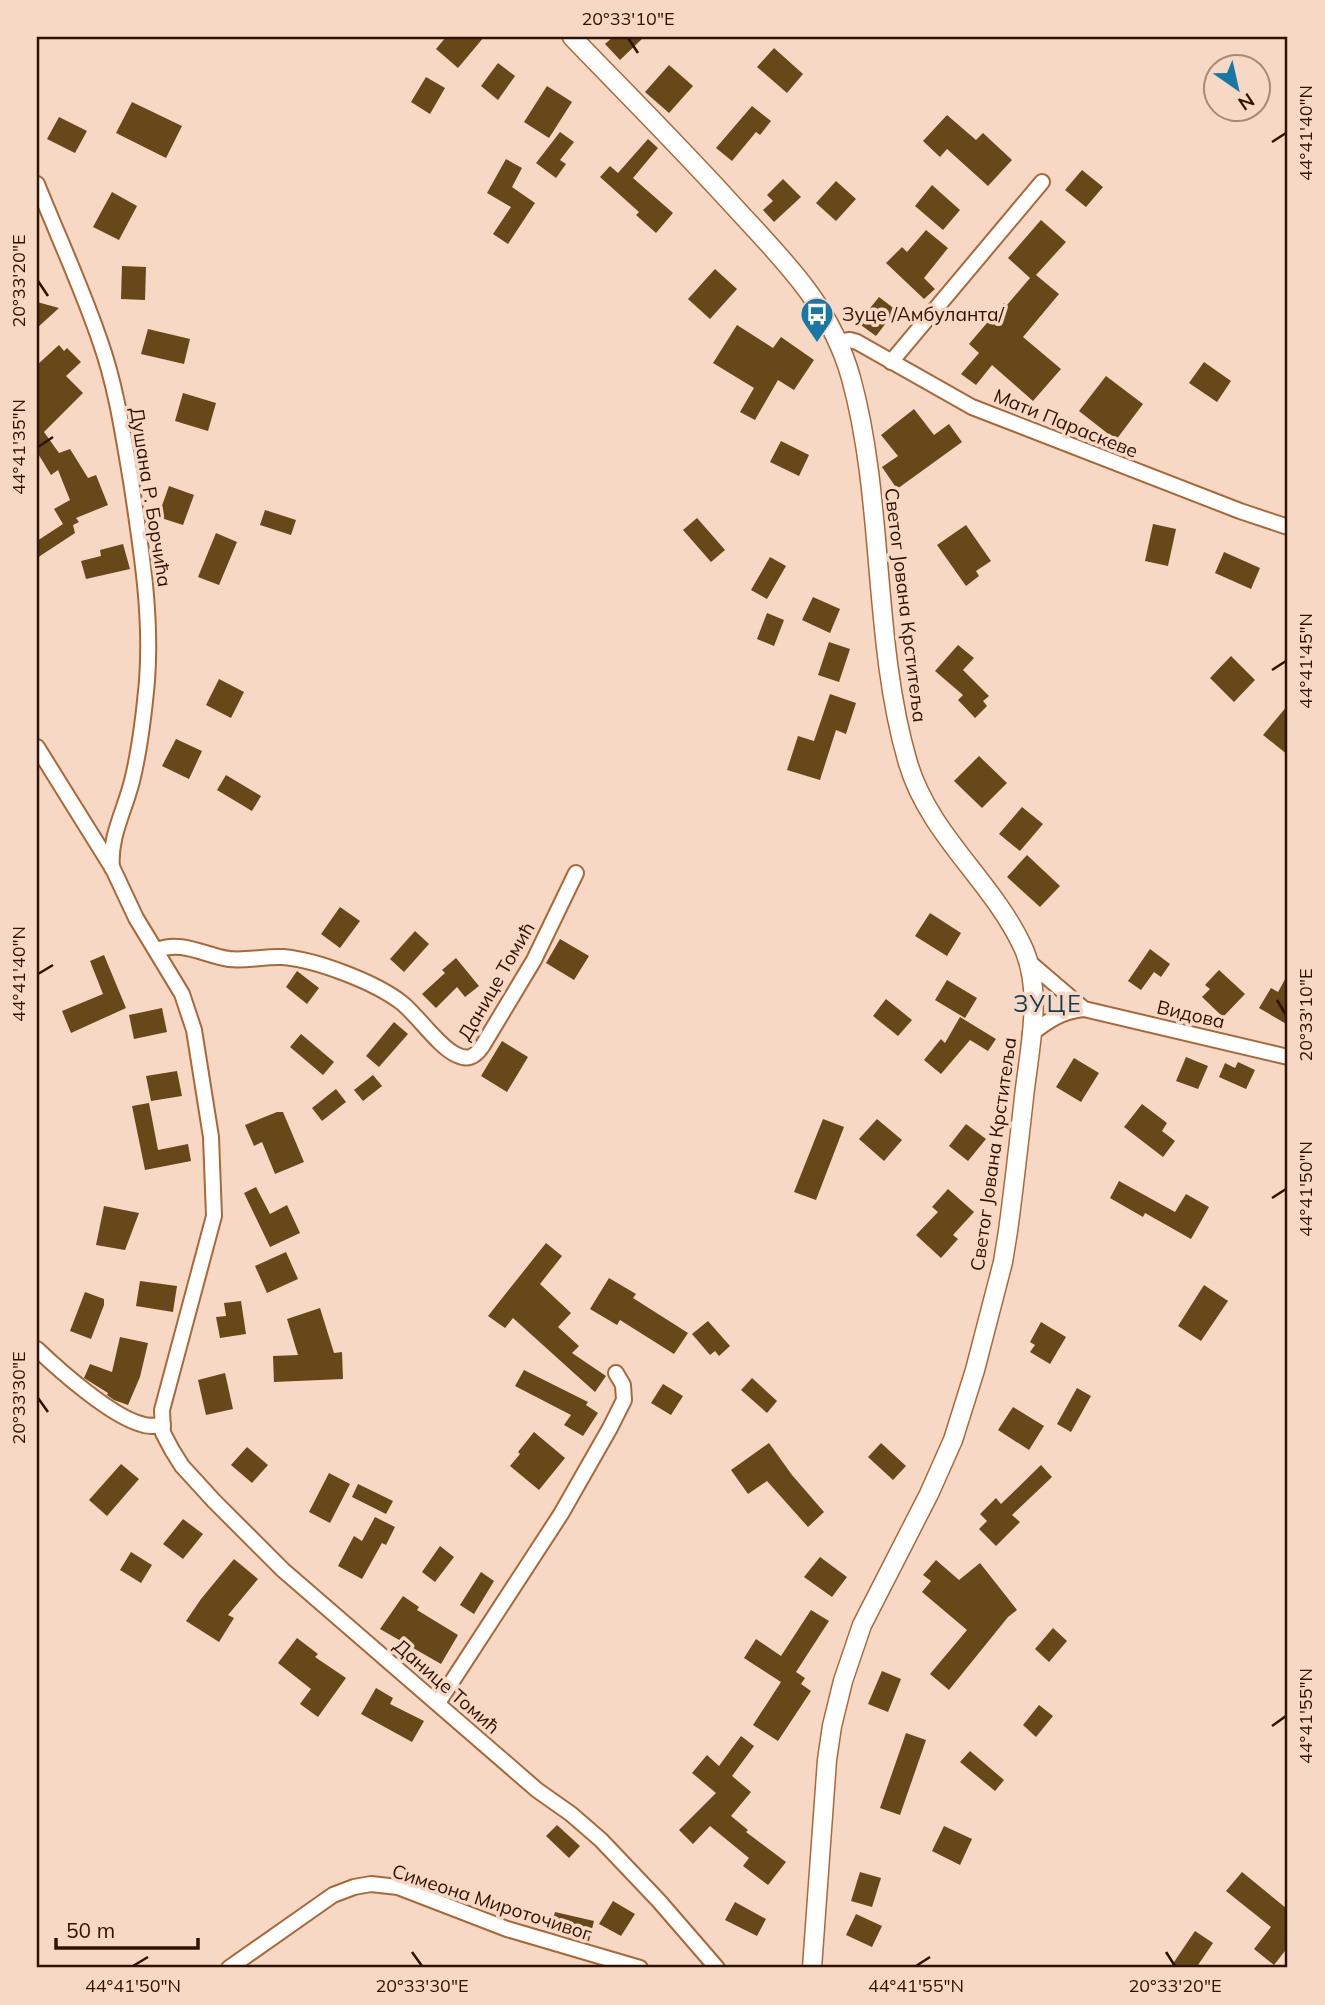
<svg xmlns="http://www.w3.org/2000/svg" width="1325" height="2005" viewBox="0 0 1325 2005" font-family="Mulish,sans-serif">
  <rect width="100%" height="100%" fill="#f6d8c4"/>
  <g fill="#674818">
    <path d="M446 37H484L458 68 436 49Z"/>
    <path d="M613 37H644L620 60 605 44Z"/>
    <path d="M774 48 803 74 787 93 757 67Z"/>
    <path d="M498 63 515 76 498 100 481 86Z"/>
    <path d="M669 65 693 86 669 113 645 92Z"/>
    <path d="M426 77 445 88 430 114 411 102Z"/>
    <path d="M547 86 572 102 549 138 524 122Z"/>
    <path d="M132 102 182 126 166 158 116 133Z"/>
    <path d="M752 106 771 121 760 135 756 132 732 161 716 148Z"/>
    <path d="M947 115 976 140 983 133 1012 160 988 186 947 149 940 157 923 141Z"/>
    <path d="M59 117 87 131 75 153 47 139Z"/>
    <path d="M560 132 574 142 560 160 566 164 556 178 536 163Z"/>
    <path d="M648 139 658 148 633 178 673 213 656 233 636 215 639 212 600 177 610 166 618 173Z"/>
    <path d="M506 159 522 168 512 187 535 203 508 244 493 234 511 207 487 193Z"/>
    <path d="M1082 170 1103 187 1086 207 1065 190Z"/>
    <path d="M783 179 801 197 774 222 763 210 773 201 767 195Z"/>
    <path d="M836 181 856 199 836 221 816 203Z"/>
    <path d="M932 185 960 210 943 230 915 206Z"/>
    <path d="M112 192 137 206 119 240 93 227Z"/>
    <path d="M1041 220 1066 242 1036 275 1059 294 1023 337 1061 369 1033 401 992 365 976 385 961 374 979 353 969 344 1004 303 1007 305 1030 278 1008 258Z"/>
    <path d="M926 230 948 248 924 278 935 289 924 299 886 263 902 247 907 252Z"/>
    <path d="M122 266 146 267 145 300 121 299Z"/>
    <path d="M715 269 737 289 710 319 688 299Z"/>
    <path d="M879 297 896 310 876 336 858 323Z"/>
    <path d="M37 302 59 308 37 328Z"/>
    <path d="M737 325 773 348 781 337 814 360 794 390 778 380 755 420 740 412 754 388 713 363Z"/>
    <path d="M148 329 190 339 184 364 141 354Z"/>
    <path d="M59 345 64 351 67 348 81 362 66 376 83 393 44 432 59 453 70 449 88 478 96 475 108 505 76 518 79 522 73 525 75 533 37 558V541L63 524 54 509 70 500 58 470 51 475 37 452V365Z"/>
    <path d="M1204 362 1231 381 1217 402 1189 383Z"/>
    <path d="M1106 376 1143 404 1116 440 1079 411Z"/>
    <path d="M183 393 216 403 208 431 175 421Z"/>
    <path d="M914 409 934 435 949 424 962 442 897 489 882 467 898 456 881 435Z"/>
    <path d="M781 441 809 455 799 476 770 462Z"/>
    <path d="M169 486 194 495 183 525 158 517Z"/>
    <path d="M265 510 296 520 291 535 260 525Z"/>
    <path d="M697 518 725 550 711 562 683 530Z"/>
    <path d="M1153 524 1176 529 1168 566 1145 561Z"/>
    <path d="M966 525 991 561 976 571 979 576 966 586 937 545Z"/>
    <path d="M216 533 237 542 219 585 198 577Z"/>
    <path d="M123 544 130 569 86 579 81 561 101 556 100 550Z"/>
    <path d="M1224 552 1260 568 1251 589 1215 573Z"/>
    <path d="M770 557 786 566 767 599 751 590Z"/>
    <path d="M813 597 840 609 830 633 802 620Z"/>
    <path d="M767 613 784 620 774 646 757 639Z"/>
    <path d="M829 642 850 649 839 682 818 675Z"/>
    <path d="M958 645 974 658 963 670 989 696 983 701 987 706 975 718 958 700 963 695 935 671Z"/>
    <path d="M1231 656 1255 680 1234 702 1210 678Z"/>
    <path d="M219 679 244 692 231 718 206 705Z"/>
    <path d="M830 694 856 703 846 734 836 730 820 780 787 770 798 736 814 741Z"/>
    <path d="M1288 705V755L1263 735Z"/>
    <path d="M176 739 202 751 189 779 162 766Z"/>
    <path d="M979 756 1007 783 982 808 954 781Z"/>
    <path d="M226 775 261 796 252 811 217 790Z"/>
    <path d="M1022 807 1043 824 1020 851 999 834Z"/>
    <path d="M1027 855 1060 886 1040 907 1007 877Z"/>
    <path d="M340 907 360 921 340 948 321 934Z"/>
    <path d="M930 913 961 933 947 956 915 936Z"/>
    <path d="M415 931 429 944 404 972 390 959Z"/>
    <path d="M560 939 589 956 574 980 546 963Z"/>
    <path d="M1150 949 1170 964 1161 977 1154 972 1141 990 1128 981Z"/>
    <path d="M104 955 126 1008 71 1033 62 1011 103 994 90 961Z"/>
    <path d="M456 958 479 986 465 997 457 987 436 1008 422 994 445 973 442 970Z"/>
    <path d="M1219 970 1245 994 1223 1017 1202 997 1210 989 1205 985Z"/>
    <path d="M297 971 319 988 307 1004 286 987Z"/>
    <path d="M1288 974V1025L1259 1008 1271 988 1278 992Z"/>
    <path d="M947 980 977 998 965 1018 935 1000Z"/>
    <path d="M886 999 912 1020 898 1036 873 1016Z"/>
    <path d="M162 1008 167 1032 134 1039 129 1015Z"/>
    <path d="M960 1017 996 1039 988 1051 970 1040 941 1074 924 1060 941 1039 945 1043Z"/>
    <path d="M394 1022 408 1034 379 1067 366 1056Z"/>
    <path d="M301 1034 334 1062 323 1075 290 1047Z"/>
    <path d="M502 1041 528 1057 507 1092 481 1076Z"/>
    <path d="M1186 1057 1208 1066 1198 1089 1176 1081Z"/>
    <path d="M1074 1058 1099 1073 1081 1102 1056 1087Z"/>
    <path d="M1238 1062 1255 1070 1246 1089 1219 1077 1225 1063 1235 1068Z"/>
    <path d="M177 1071 182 1096 151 1101 146 1076Z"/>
    <path d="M373 1075 382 1086 363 1101 354 1090Z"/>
    <path d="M336 1089 346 1102 322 1121 312 1108Z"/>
    <path d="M149 1103 158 1150 188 1144 191 1161 145 1170 132 1106Z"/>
    <path d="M1142 1104 1167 1123 1162 1131 1175 1141 1163 1157 1124 1127Z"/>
    <path d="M277 1112H283L304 1162 275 1174 262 1142 254 1146 245 1125Z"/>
    <path d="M823 1119 844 1127 816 1200 794 1192Z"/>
    <path d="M877 1119 902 1140 884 1161 859 1139Z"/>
    <path d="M966 1124 986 1139 968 1161 949 1146Z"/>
    <path d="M1119 1181 1175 1212 1186 1194 1209 1207 1191 1239 1145 1213 1143 1217 1110 1198Z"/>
    <path d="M256 1187 270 1214 287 1205 300 1233 270 1247 244 1193Z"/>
    <path d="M948 1189 974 1212 953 1235 958 1239 941 1258 916 1235 938 1212 932 1207Z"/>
    <path d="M104 1206 139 1213 125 1250 96 1245Z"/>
    <path d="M546 1243 562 1256 540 1284 571 1313 558 1327 579 1346 572 1353 606 1376 595 1392 513 1318 505 1328 488 1316Z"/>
    <path d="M286 1252 298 1279 267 1293 255 1266Z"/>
    <path d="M609 1278 636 1294 633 1298 688 1333 674 1354 620 1320 617 1325 590 1309Z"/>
    <path d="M140 1281 177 1286 173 1312 136 1306Z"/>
    <path d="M1204 1285 1228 1301 1201 1341 1178 1326Z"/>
    <path d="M85 1292 104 1299V1305L91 1339 70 1331Z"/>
    <path d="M241 1301 246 1334 220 1338 216 1317 226 1316 224 1303Z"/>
    <path d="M320 1308 334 1353 342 1352 343 1379 274 1382 273 1356 298 1355 287 1319Z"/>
    <path d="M708 1321 730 1346 719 1356 715 1351 710 1355 692 1334Z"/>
    <path d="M1041 1322 1066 1337 1050 1364 1030 1352 1035 1345 1030 1342Z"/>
    <path d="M120 1337 148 1343 140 1377 128 1405 114 1400 107 1395 108 1393 84 1378 90 1364 112 1372Z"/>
    <path d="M524 1370 588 1402 586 1405 598 1413 583 1436 564 1425 571 1415 515 1386Z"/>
    <path d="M225 1373 233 1409 206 1415 198 1380Z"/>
    <path d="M752 1378 777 1401 767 1413 741 1390Z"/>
    <path d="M663 1384 683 1396 671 1415 651 1403Z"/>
    <path d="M1077 1388 1091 1396 1071 1432 1057 1424Z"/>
    <path d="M1013 1407 1044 1426 1029 1450 998 1430Z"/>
    <path d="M534 1432 565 1458 539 1490 510 1466 520 1454 518 1452Z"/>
    <path d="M769 1443 792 1475 824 1512 808 1527 767 1481 748 1494 731 1470Z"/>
    <path d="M881 1443 906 1466 893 1480 868 1457Z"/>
    <path d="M247 1447 268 1465 252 1483 231 1465Z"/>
    <path d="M121 1464 139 1479 107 1516 89 1500Z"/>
    <path d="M1041 1465 1052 1477 1012 1515 1020 1522 996 1546 979 1529 987 1521 980 1514 996 1498 1001 1504Z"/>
    <path d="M329 1473 350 1484 330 1523 309 1512Z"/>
    <path d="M358 1484 393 1501 386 1514 352 1497Z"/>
    <path d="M375 1517 395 1527 386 1545 382 1543 362 1579 338 1566 354 1536 362 1541Z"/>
    <path d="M183 1519 203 1534 183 1559 163 1544Z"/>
    <path d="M440 1546 454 1557 435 1582 422 1572Z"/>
    <path d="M131 1552 152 1565 141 1583 120 1570Z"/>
    <path d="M820 1557 847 1577 832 1597 804 1577Z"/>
    <path d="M234 1559 258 1579 228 1615 234 1618 219 1642 186 1621 201 1599Z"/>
    <path d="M936 1560 959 1580 980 1563 1017 1610 1008 1617 949 1690 930 1674 967 1630 922 1592 931 1581 923 1575Z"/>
    <path d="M481 1572 494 1581 474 1614 460 1605Z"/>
    <path d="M403 1596 419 1607 417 1610 458 1635 441 1664 380 1629Z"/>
    <path d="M811 1610 829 1621 796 1672 805 1678 801 1684 811 1691 778 1741 753 1725 781 1682 744 1658 756 1639 781 1656Z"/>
    <path d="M1053 1628 1067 1641 1049 1662 1035 1649Z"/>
    <path d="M297 1638 318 1654 315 1657 346 1678 318 1717 300 1704 311 1689 278 1663Z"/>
    <path d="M882 1671 901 1679 888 1712 868 1704Z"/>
    <path d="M376 1688 393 1698 390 1704 424 1721 412 1742 361 1714Z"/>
    <path d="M1039 1705 1053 1716 1036 1737 1023 1725Z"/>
    <path d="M906 1733 926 1740 900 1815 880 1808Z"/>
    <path d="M741 1736 754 1746 732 1776 751 1792 731 1816 748 1830 746 1832 786 1862 768 1885 743 1866 749 1858 710 1826 693 1844 679 1830 716 1793 692 1773 707 1755 719 1766Z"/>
    <path d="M970 1751 1004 1780 995 1791 960 1762Z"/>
    <path d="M557 1825 580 1846 569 1858 546 1836Z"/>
    <path d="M944 1826 972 1839 960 1865 932 1851Z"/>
    <path d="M860 1872 881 1878 872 1907 851 1901Z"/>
    <path d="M1242 1872 1286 1908 1288 1906V1947L1274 1965 1254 1949 1271 1927 1226 1891Z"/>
    <path d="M613 1901 635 1914 621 1936 599 1924Z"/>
    <path d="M735 1902 766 1919 757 1936 725 1920Z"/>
    <path d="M555 1912 594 1921 589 1941 550 1931Z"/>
    <path d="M856 1914 882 1926 872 1947 846 1935Z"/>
    <path d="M1195 1931 1213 1943 1196 1968H1170Z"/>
  </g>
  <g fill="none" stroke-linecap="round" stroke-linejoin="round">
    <defs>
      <g id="minor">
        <path d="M37 184C58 236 82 288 100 341 116 386 123 434 131 481 141 548 152 613 147 681 144 714 140 749 132 781 125 810 109 837 112 868"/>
        <path d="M838 342 850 340 857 342 972 407 1240 511 1288 527"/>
        <path d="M891 362 1042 182"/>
        <path d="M37 747 113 869 136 918 182 994 194 1030 211 1137 214 1216 162 1410 163 1433 172 1450 182 1466 214 1501 283 1570 537 1790 571 1814 601 1840 659 1901 717 1968"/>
        <path d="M157 950C181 940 204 955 229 959 247 961 265 956 283 957 317 960 375 982 402 1003 418 1016 440 1048 457 1055 469 1061 476 1056 483 1045L534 960 576 873"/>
        <path d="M1028 961 1084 1009 1288 1057"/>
        <path d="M1030 1035C1047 1021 1062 1011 1084 1009"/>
        <path d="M37 1349C60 1371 111 1416 141 1424 148 1427 155 1426 163 1425"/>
        <path d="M438 1703 561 1514 610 1428 624 1400 623 1385 616 1373"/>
        <path d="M229 1968 333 1895 354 1887 371 1884 398 1887 507 1929 640 1968"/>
      </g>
      <path id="tertiary" d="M572 37C625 92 679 146 730 202 781 258 830 303 851 378 885 502 872 641 908 763 929 834 991 880 1022 945 1044 990 1029 1050 1024 1097 1019 1142 1014 1187 1008 1231L1003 1262 975 1370 953 1440 929 1494 862 1625 843 1681 832 1726 827 1760 812 1968"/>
    </defs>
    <use href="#minor" stroke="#aa6837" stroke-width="18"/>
    <use href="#tertiary" stroke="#aa6837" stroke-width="21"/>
    <use href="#minor" stroke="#fff" stroke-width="14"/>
    <use href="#tertiary" stroke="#fff" stroke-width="18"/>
  </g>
  <path fill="none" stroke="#2d1300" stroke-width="2.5" d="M628 38 638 53M1272 142 1286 133M38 281 48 296M38 447 53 437M1272 670 1286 661M38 974 53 965M1277 1000 1286 1015M1272 1198 1286 1189M38 1398 48 1412M1272 1726 1286 1716M412 1952 422 1966M1166 1952 1175 1966M133 1966 148 1957M916 1966 930 1957"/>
  <defs>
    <symbol id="bus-pin" viewBox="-11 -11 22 30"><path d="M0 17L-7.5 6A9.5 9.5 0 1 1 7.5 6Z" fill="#1878a5" stroke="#f6d8c4"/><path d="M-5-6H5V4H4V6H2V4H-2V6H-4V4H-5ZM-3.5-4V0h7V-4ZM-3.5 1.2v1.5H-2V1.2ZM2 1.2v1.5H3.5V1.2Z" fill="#fff"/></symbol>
  </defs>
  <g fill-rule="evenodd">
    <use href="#bus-pin" x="798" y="295" width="38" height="52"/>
  </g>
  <g text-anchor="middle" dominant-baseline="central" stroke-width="7" stroke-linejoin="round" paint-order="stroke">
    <g font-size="19" fill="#2d1300" stroke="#f6d8c4" text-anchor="start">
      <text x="842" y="314">Зуце /Амбуланта/</text>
    </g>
    <g font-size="19" fill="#2d1300" stroke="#f6d8c4">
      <text transform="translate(1066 423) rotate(22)">Мати Параскеве</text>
      <text transform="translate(151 497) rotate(81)">Душана Р. Борчића</text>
      <text transform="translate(906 605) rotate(83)">Светог Јована Крститеља</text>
      <text transform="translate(496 981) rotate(-60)">Данице Томић</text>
      <text transform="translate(1191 1014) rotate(13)">Видова</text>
      <text transform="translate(993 1154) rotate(-82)">Светог Јована Крститеља</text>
      <text transform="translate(447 1686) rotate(41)">Данице Томић</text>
      <text transform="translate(492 1902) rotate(18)">Симеона Мироточивог</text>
    </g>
    <g font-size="23" letter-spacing="2" fill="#113b51" stroke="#f6d8c4">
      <text x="1048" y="1003">ЗУЦЕ</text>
    </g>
  </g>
  <rect width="1325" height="2005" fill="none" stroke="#f6d8c4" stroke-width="77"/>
  <g transform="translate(1237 88) rotate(146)"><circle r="33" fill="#f6d8c4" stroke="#a68976" stroke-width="2"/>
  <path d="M0-5L12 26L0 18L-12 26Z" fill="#1878a5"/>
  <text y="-10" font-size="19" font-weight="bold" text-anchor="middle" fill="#2d1300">N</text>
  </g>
  <path d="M56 1938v10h142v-10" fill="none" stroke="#2d1300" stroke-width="3.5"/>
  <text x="66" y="1938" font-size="21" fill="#2d1300" stroke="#f6d8c4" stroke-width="5" paint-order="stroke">50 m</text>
  <rect x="38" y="38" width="1248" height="1928" fill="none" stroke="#2d1300" stroke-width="2.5"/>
  <g font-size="18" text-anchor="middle" fill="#2d1300">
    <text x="628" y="25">20°33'10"E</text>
    <text transform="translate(1306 133) rotate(-90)" y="6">44°41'40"N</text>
    <text transform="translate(19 281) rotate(-90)" y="6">20°33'20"E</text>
    <text transform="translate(19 447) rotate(-90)" y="6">44°41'35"N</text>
    <text transform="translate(1306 661) rotate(-90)" y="6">44°41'45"N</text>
    <text transform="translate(19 974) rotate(-90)" y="6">44°41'40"N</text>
    <text transform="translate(1306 1015) rotate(-90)" y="6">20°33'10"E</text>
    <text transform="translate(1306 1189) rotate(-90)" y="6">44°41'50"N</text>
    <text transform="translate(19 1398) rotate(-90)" y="6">20°33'30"E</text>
    <text transform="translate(1306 1716) rotate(-90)" y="6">44°41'55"N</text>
    <text x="133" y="1992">44°41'50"N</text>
    <text x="422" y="1992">20°33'30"E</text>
    <text x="916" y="1992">44°41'55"N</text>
    <text x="1175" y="1992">20°33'20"E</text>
  </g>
</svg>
